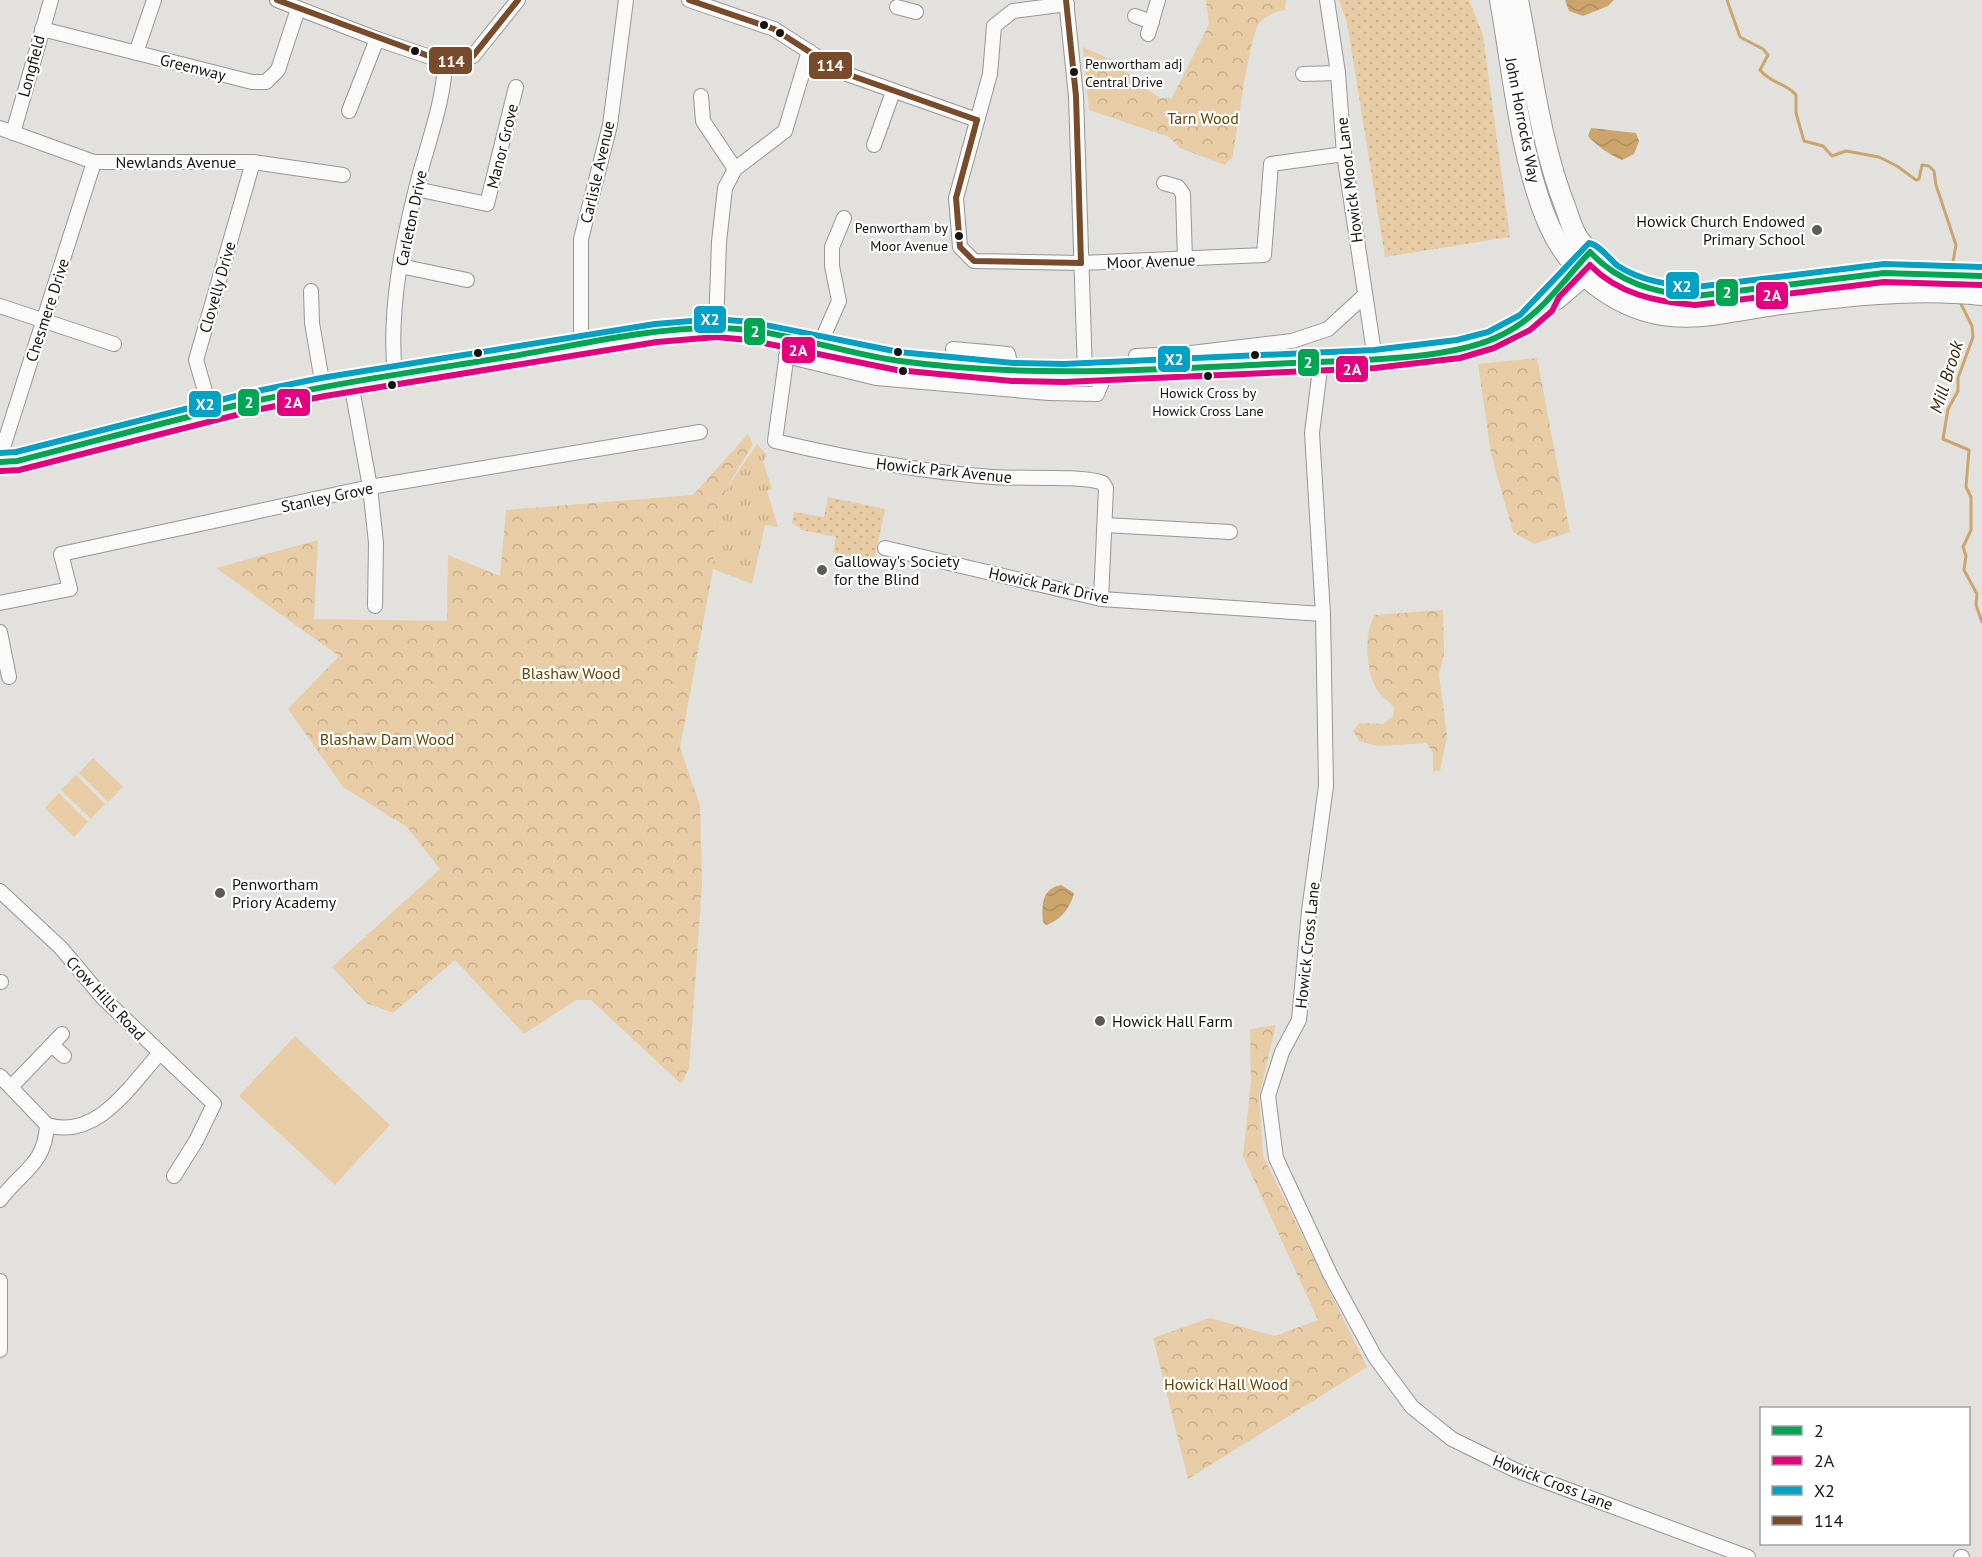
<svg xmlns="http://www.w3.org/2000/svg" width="1982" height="1557" viewBox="0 0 1982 1557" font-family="'PT Sans',sans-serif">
  <defs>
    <pattern id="grass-tufts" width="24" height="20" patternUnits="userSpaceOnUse" patternTransform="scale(1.5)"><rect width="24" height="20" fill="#e8cca5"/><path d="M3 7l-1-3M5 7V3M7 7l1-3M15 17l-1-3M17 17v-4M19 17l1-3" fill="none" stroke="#c6ae8d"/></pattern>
    <pattern id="forest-crowns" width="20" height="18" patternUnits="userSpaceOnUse" patternTransform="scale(1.5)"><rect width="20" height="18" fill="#e8cca5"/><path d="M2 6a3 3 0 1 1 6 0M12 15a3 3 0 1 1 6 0" fill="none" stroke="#c6ae8d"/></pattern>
    <pattern id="park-dots" width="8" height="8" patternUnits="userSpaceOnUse" patternTransform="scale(1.5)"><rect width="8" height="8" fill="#e8cca5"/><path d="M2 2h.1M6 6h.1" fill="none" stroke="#c6ae8d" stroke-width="1.8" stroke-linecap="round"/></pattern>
    <pattern id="water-waves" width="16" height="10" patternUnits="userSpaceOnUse" patternTransform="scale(1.5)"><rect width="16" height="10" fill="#cba56c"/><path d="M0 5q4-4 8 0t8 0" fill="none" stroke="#ae8d5d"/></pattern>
  </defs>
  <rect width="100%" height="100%" fill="#e3e1de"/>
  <path fill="url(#grass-tufts)" d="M757 444 767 455 763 461 772 489 767 491 778 527 765 525 752 584 713 569 715 517 729 485Z"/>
  <g fill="url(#forest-crowns)">
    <path d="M1206 0H1286L1285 10C1276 11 1267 15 1260 22 1249 35 1237 133 1233 156L1225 165 1180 148 1169 137 1089 110 1083 47 1121 64 1132 79 1160 98H1172L1209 24Z"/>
    <path d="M1537 358 1570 532 1534 544 1513 532 1491 454 1478 364Z"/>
    <path d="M748 434 753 444 729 484 715 518 713 569 680 748 700 805 702 886 689 1068 681 1084 591 1000H576L524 1034 455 960 393 1013 366 1003 332 967 440 869 407 827 343 787 288 709 339 656 216 568 318 540 314 619 447 621 448 555 500 576 506 510 693 495Z"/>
    <path d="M1443 610 1444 654 1439 674 1447 736 1440 771H1433V752L1426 743 1377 746 1359 741 1353 731 1359 723 1383 724 1393 716 1394 707C1389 702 1381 696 1377 690 1366 672 1363 632 1375 615Z"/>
    <path d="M1276 1025 1259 1096 1263 1156 1367 1367 1188 1479 1153 1338 1210 1318 1275 1336 1318 1320 1243 1156 1251 1082 1250 1029Z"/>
  </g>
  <g fill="url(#park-dots)">
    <path d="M1339 0H1469L1483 35 1510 237 1385 257 1347 23Z"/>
    <path d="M828 497 885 509 874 561 833 552 836 537 802 530 792 523 794 512 824 517Z"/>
  </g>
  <g fill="#e8cca5">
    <path d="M93 758 123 787 108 802 79 773Z"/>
    <path d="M76 775 105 804 91 819 61 790Z"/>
    <path d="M59 793 88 822 74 837 45 808Z"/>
    <path d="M295 1036 390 1125 335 1185 239 1096Z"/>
  </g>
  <g fill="url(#water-waves)">
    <path d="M1565 0H1614L1608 6 1583 16 1569 11Z"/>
    <path d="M1591 128 1636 133 1639 141 1634 154 1622 160C1611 156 1596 145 1588 136Z"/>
    <path d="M1061 885 1074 893C1071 907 1060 921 1046 925L1043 922C1042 905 1041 889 1061 885Z"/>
  </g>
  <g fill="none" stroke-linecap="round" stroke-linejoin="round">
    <g stroke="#cba56c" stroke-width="3">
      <path d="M1727 0 1740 37 1763 49 1768 55 1760 70C1771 84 1787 83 1796 95V113L1804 141 1823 146 1832 156 1846 151 1879 157 1897 166 1916 180 1919 179 1922 165 1929 166 1934 171 1936 185 1956 245 1952 267"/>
      <path d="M1960 302 1972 326 1973 337 1958 378V391L1948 409 1943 439 1969 450 1966 487 1971 497V530L1963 547 1966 556 1964 570 1977 594 1976 605 1982 622"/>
    </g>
    <defs>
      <g id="minor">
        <path d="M277 0 377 39 445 62 473 56 518 0"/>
        <path d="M689 0 774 29 841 72 977 120"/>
        <path d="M1066 0 1076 96 1085 373"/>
        <path d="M1327 0 1338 73 1344 154 1375 359"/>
        <path d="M1067 4 1013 11 994 26 990 74 956 198 960 247 974 261 1081 263 1264 255 1271 164 1344 154"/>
        <path d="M897 7 916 12"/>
        <path d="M1135 16 1152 22"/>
        <path d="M42 29 252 82H266L278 70 298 9"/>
        <path d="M1148 34 1158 0"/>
        <path d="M136 53 154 0"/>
        <path d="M1303 74 1338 73"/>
        <path d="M701 96 703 121 735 169"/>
        <path d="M349 111 377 39"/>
        <path d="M0 128 94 162H253L343 175"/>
        <path d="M13 133 51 0"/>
        <path d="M874 145 893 92"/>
        <path d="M1164 183 1178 187 1183 194 1185 260"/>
        <path d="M416 189 487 204 516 87"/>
        <path d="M400 266 467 280"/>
        <path d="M311 291 312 323 323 387"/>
        <path d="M1545 305 1558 302 1592 273"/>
        <path d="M0 306 114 344"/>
        <path d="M716 328 719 242 725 188 735 169 785 131 809 51"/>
        <path d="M789 338 775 441C847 458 919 472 993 477 1019 479 1082 475 1103 483L1106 488 1101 599"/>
        <path d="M581 344V239L610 125 626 0"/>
        <path d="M820 344 839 301 832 266V247L844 218"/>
        <path d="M953 349 1008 354 1012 372"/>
        <path d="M786 356 876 378 1049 393 1097 394 1106 372"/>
        <path d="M1321 361 1312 433 1323 614 1326 786 1309 911 1299 1020 1282 1052 1268 1096 1276 1158 1330 1274 1375 1357 1412 1407 1452 1439 1515 1470 1748 1557"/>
        <path d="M1133 371 1136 356 1183 354 1292 341 1328 329 1364 296"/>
        <path d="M395 376C388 309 403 238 420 173 430 137 444 99 445 62"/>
        <path d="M351 383 370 487 376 543 375 606"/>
        <path d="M211 412 196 360 253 162"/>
        <path d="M0 457 94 162"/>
        <path d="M0 462 17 461 254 401 323 387 656 333 716 328 789 338 898 361 1012 372 1085 373 1375 359C1434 352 1499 351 1543 307 1548 303 1549 296 1553 291 1561 281 1571 270 1581 261"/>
        <path d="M1105 525 1230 532"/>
        <path d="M885 548 1101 599 1323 614"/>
        <path d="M0 603 70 589 61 554 370 487 700 432"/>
        <path d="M0 632 9 677"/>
        <path d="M0 891 61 948 103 998 214 1104 196 1141 174 1176"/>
        <path d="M0 982H1"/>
        <path d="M52 1045 64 1056"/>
        <path d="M0 1076 47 1125C97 1140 130 1086 159 1054"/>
        <path d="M11 1087 62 1034"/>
        <path d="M0 1200C21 1171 45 1165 47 1125"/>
        <path d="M0 1281V1350"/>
        <path d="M1961 1557H1962"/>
      </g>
      <g id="highway">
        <path d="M1500 0C1513 72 1520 159 1549 225 1569 271 1612 306 1662 315 1698 321 1739 310 1774 305 1843 296 1913 288 1982 295"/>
        <path d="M1518 0C1532 70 1540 143 1566 209 1570 220 1573 233 1581 242 1610 280 1649 294 1696 296L1884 273 1982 276"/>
      </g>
    </defs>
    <use href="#minor" stroke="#979694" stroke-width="16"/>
    <use href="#highway" stroke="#979694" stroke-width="22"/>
    <use href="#minor" stroke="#fbfafa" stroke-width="14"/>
    <use href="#highway" stroke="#fbfafa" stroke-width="20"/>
    <defs>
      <path id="bus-1" d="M0 462 17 461C96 441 175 419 255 401 340 382 427 370 513 356 579 345 648 328 715 328 778 328 839 353 900 361 1031 379 1161 369 1292 363 1349 360 1443 361 1495 338 1539 319 1558 286 1590 252 1619 283 1654 293 1696 296L1884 273 1982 276"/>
      <path id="bus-2" d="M1 471 19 470 256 410 325 396 657 342 716 337 749 340 897 370 1012 381 1064 382 1375 368 1460 358 1494 348 1530 330 1552 311 1559 297 1590 265C1618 294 1657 302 1695 305L1884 282 1982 285"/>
      <path id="bus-3" d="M0 453 16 452 252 392 321 378 655 324 716 319 751 322 899 352 1013 363 1064 364 1374 350 1457 340 1488 332 1520 315 1589 243C1600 245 1609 259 1618 266 1641 281 1669 285 1696 287L1884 264 1982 267"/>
      <g id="bus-4">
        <path d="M277 0 445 62 473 56 518 0"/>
        <path d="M689 0 774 29 841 72 977 120"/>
        <path d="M1066 0 1076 96 1081 263"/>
        <path d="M977 120 956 198 960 247 974 261 1081 263"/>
      </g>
    </defs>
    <use href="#bus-1" stroke="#fff" stroke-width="10"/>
    <use href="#bus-2" stroke="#fff" stroke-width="10"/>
    <use href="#bus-3" stroke="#fff" stroke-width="10"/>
    <use href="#bus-4" stroke="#fff" stroke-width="10"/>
    <use href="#bus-1" stroke="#00a651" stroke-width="6"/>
    <use href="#bus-2" stroke="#e5007d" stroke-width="6"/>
    <use href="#bus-3" stroke="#01a2c5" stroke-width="6"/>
    <use href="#bus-4" stroke="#7a4b2a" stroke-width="6"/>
  </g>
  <g fill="#161413" stroke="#fff" stroke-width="2">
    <circle cx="764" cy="25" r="5"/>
    <circle cx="780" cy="33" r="5"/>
    <circle cx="415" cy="51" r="5"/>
    <circle cx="1074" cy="72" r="5"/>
    <circle cx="959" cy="236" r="5"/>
    <circle cx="898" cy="352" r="5"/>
    <circle cx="478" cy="353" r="5"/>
    <circle cx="1255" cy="355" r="5"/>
    <circle cx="903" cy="371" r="5"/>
    <circle cx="1208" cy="376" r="5"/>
    <circle cx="392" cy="385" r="5"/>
  </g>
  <g fill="#5e5c5a" stroke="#fff" stroke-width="2">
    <circle cx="1817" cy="230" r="6"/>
    <circle cx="822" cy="570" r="6"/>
    <circle cx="220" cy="893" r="6"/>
    <circle cx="1100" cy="1021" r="6"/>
  </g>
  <g text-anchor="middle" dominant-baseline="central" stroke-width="4.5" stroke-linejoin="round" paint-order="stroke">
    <g font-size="14" fill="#161413" stroke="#fff" text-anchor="start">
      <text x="1085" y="64">Penwortham adj<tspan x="1085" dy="18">Central Drive</tspan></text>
      <text x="948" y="228" text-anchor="end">Penwortham by<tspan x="948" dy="18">Moor Avenue</tspan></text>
      <text x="1208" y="393" text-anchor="middle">Howick Cross by<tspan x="1208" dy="18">Howick Cross Lane</tspan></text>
    </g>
    <g font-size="16" fill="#161413" stroke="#fff">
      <text transform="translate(31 66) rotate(-75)">Longfield</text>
      <text transform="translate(193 67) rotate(14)">Greenway</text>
      <text transform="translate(1523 120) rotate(79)">John Horrocks Way</text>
      <text transform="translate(502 146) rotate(-76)">Manor Grove</text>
      <text x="176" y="162">Newlands Avenue</text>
      <text transform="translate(597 172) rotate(-77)">Carlisle Avenue</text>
      <text transform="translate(1349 180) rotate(-97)">Howick Moor Lane</text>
      <text transform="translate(411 218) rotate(-78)">Carleton Drive</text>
      <text transform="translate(1151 261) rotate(-2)">Moor Avenue</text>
      <text transform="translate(217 287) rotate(-74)">Clovelly Drive</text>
      <text transform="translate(47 310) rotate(-72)">Chesmere Drive</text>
      <text transform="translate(944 470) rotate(6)">Howick Park Avenue</text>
      <text transform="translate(327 497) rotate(-12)">Stanley Grove</text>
      <text transform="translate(1049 585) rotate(12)">Howick Park Drive</text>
      <text transform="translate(1307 945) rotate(-84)">Howick Cross Lane</text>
      <text transform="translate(106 998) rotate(47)">Crow Hills Road</text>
      <text transform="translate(1553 1482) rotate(21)">Howick Cross Lane</text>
    </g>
    <g font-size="16" fill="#674300" stroke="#fff">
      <text x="1203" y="118">Tarn Wood</text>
      <text x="571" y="673">Blashaw Wood</text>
      <text x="387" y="739">Blashaw Dam Wood</text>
      <text x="1226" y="1384">Howick Hall Wood</text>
    </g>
    <g font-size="16" fill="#161413" stroke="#fff" text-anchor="start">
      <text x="1805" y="221" text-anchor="end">Howick Church Endowed<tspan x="1805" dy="18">Primary School</tspan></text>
      <text x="834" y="561">Galloway's Society<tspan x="834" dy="18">for the Blind</tspan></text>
      <text x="232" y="884">Penwortham<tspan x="232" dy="18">Priory Academy</tspan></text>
      <text x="1112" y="1021">Howick Hall Farm</text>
    </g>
    <g font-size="18" font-style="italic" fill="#412b07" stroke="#fff">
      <text transform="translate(1946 377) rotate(-73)">Mill Brook</text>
    </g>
  </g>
  <g stroke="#fff" stroke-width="2">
    <rect x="428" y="46" width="45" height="29" rx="6" fill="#7a4b2a"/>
    <rect x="808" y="51" width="45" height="29" rx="6" fill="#7a4b2a"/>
    <rect x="1665" y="271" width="35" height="29" rx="6" fill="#01a2c5"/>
    <rect x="1715" y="278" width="24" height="29" rx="6" fill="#00a651"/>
    <rect x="1755" y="281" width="34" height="29" rx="6" fill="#e5007d"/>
    <rect x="693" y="305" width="34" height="29" rx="6" fill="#01a2c5"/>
    <rect x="743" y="317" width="23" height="29" rx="6" fill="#00a651"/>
    <rect x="781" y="336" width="35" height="28" rx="6" fill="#e5007d"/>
    <rect x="1157" y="345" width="34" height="28" rx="6" fill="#01a2c5"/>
    <rect x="1297" y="348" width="23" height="29" rx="6" fill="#00a651"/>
    <rect x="1335" y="355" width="34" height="28" rx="6" fill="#e5007d"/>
    <rect x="276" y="388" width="35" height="29" rx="6" fill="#e5007d"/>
    <rect x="237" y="388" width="23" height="29" rx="6" fill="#00a651"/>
    <rect x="188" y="390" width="34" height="28" rx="6" fill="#01a2c5"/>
  </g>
  <g font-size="16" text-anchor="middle" font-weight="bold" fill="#fff">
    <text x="451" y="67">114</text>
    <text x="830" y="71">114</text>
    <text x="1682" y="292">X2</text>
    <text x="1727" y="298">2</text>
    <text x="1772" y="301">2A</text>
    <text x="710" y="325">X2</text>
    <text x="755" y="337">2</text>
    <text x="798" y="356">2A</text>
    <text x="1174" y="365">X2</text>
    <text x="1308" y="368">2</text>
    <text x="1352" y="375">2A</text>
    <text x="293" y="408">2A</text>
    <text x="249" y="408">2</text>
    <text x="205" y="410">X2</text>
  </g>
  <rect x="1760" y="1407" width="210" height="138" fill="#ffffff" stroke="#a2a1a1" stroke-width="1.5"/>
  <rect x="1772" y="1426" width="30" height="9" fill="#00a651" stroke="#a2a1a1" stroke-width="1.5"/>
  <text x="1814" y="1437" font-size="18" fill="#161413">2</text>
  <rect x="1772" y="1456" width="30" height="9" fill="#e5007d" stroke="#a2a1a1" stroke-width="1.5"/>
  <text x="1814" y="1467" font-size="18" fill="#161413">2A</text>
  <rect x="1772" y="1486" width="30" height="9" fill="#01a2c5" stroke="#a2a1a1" stroke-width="1.5"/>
  <text x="1814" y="1497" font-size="18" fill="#161413">X2</text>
  <rect x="1772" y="1516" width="30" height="9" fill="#7a4b2a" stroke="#a2a1a1" stroke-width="1.5"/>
  <text x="1814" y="1527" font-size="18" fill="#161413">114</text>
</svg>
